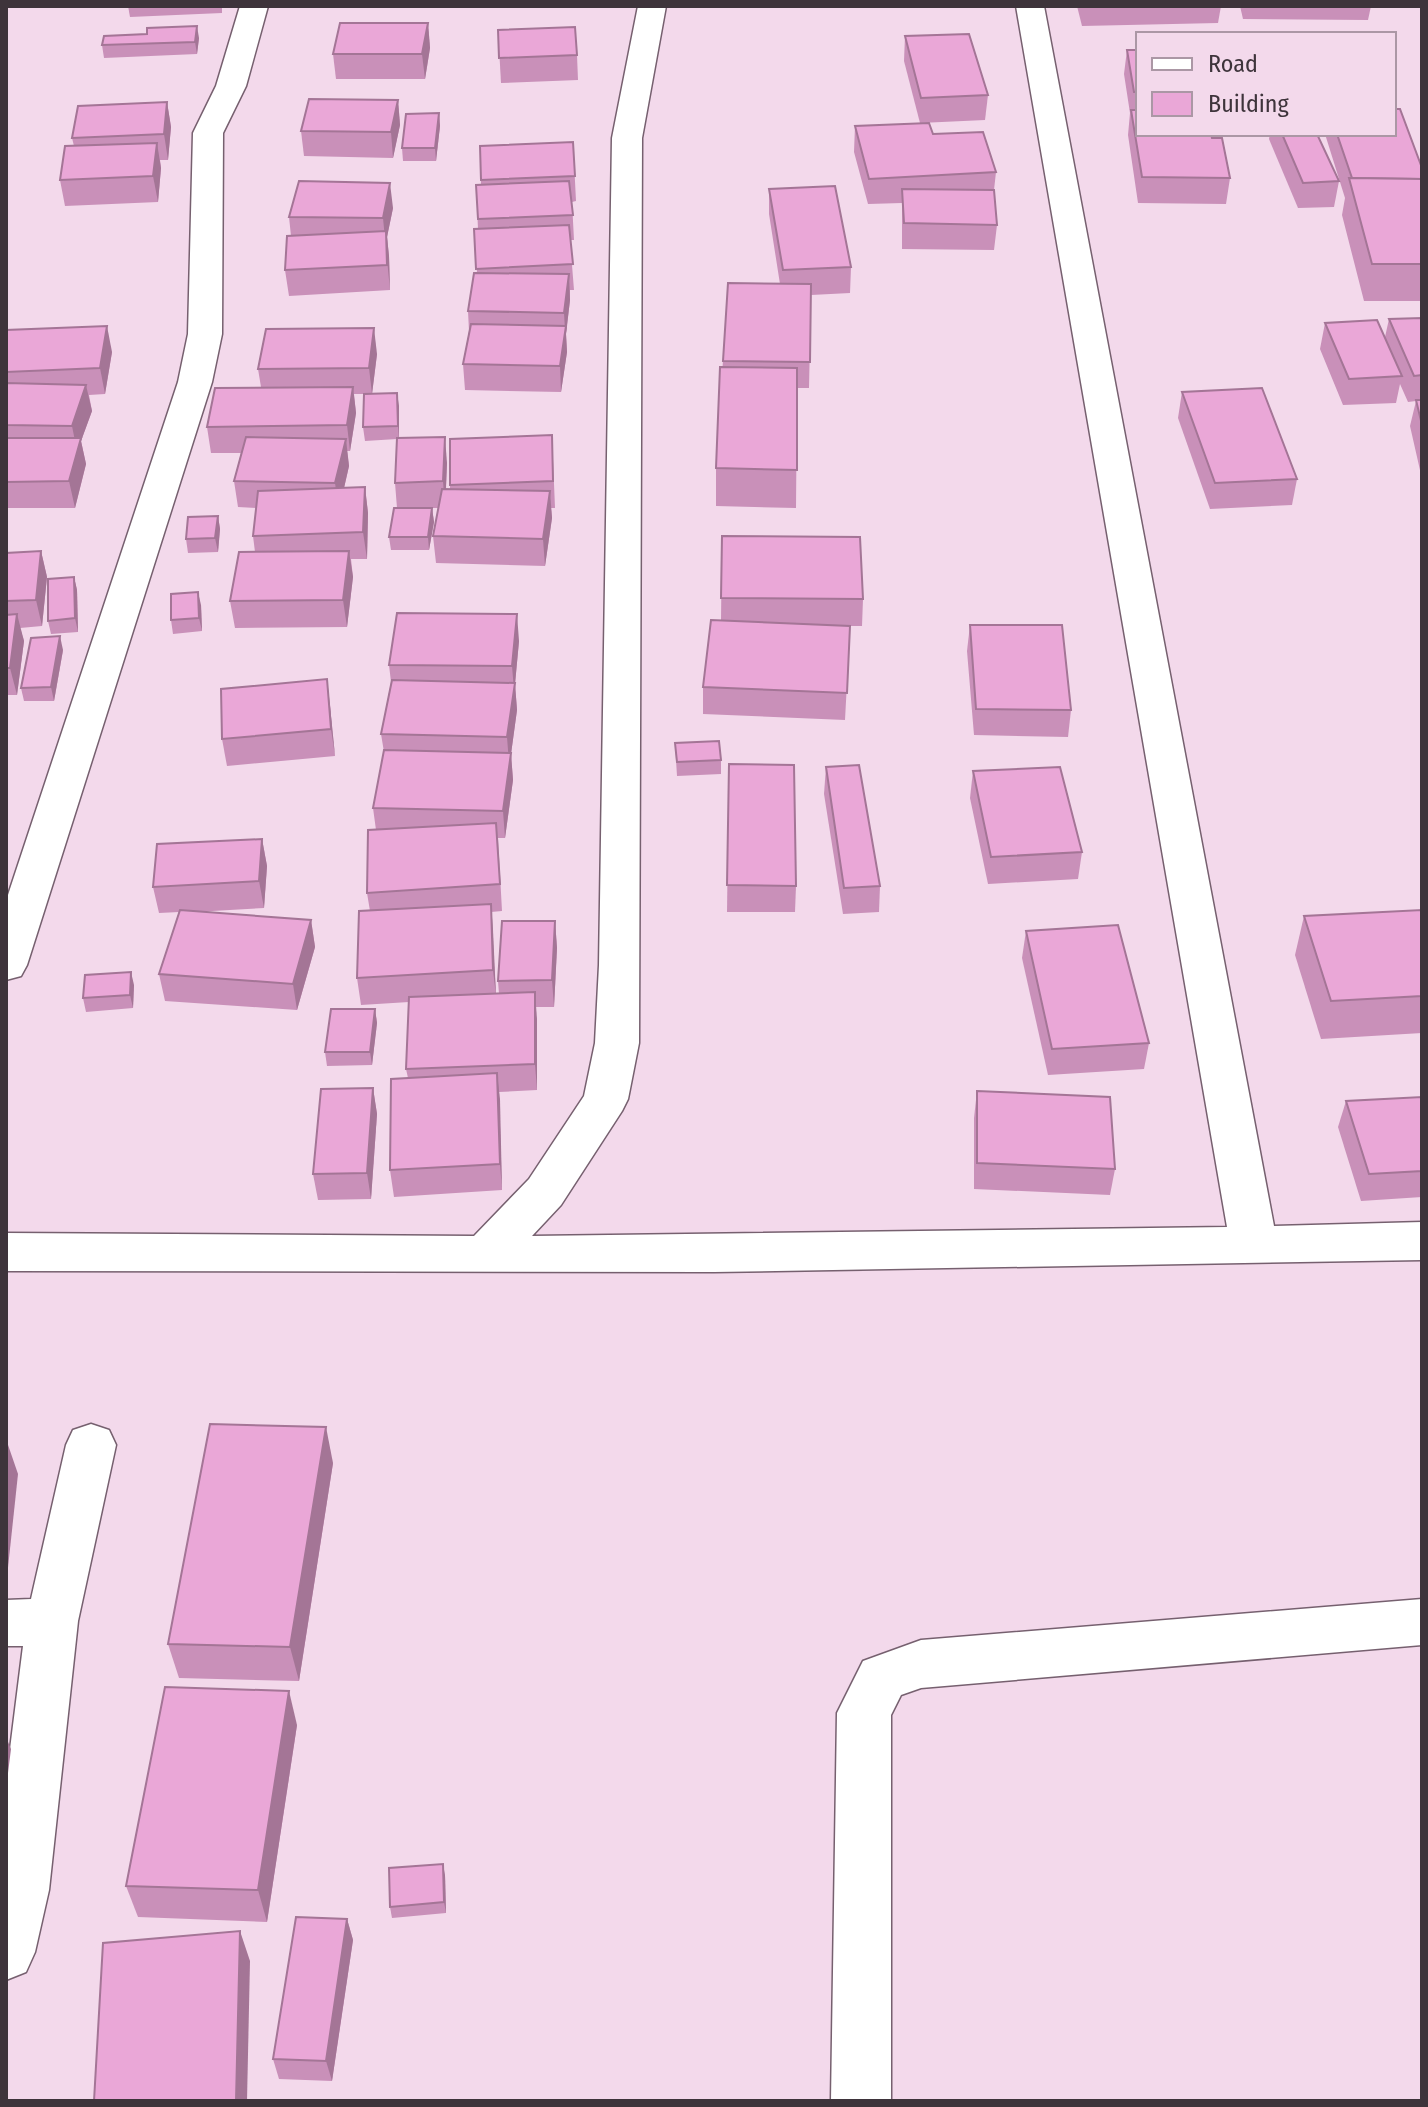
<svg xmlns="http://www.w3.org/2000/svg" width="1428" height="2107" viewBox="0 0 1428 2107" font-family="'Fira Sans Condensed',sans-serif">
  <rect width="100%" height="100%" fill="#f3d9eb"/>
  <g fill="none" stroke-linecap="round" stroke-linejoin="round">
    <defs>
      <g id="minor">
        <path d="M240 6H268L246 86 223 133 222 334 212 382 27 965 21 976 6 980V901L178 382 188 334 193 133 216 86Z"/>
        <path d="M638 6H666L642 138 639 1043 628 1099 622 1111 561 1205 532 1236 1227 1227 1016 6H1044L1274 1226 1422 1222V1260L714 1272 6 1271V1233L474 1236 529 1179 584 1096 595 1043 599 965 612 138Z"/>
        <path d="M91 1424 109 1430 116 1445 78 1621 49 1890 35 1952 26 1972 6 1980V1781L23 1646H6V1600L31 1599 66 1445 73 1430Z"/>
        <path d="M1422 1599V1645L921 1688 901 1695 891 1715V2101H831L837 1713 863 1661 921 1640Z"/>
      </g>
    </defs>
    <use href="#minor" stroke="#76606f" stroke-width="3"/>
    <use href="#minor" fill="#fff" fill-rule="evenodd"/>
  </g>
  <g fill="#c990b9">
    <path d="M128 6H222V13L130 17Z"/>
    <path d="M1077 6H1221L1218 23 1082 26Z"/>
    <path d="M1240 6H1371L1368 20 1243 19Z"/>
    <path d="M428 23 430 48 425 79H336L333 54Z"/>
    <path d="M498 30 577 55 578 80 501 83Z"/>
    <path d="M147 34 199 38 197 54 104 58 102 45Z"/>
    <path d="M905 36 988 95 985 120 920 123 904 61Z"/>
    <path d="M1127 50H1138V134L1212 138 1230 178 1226 204 1138 203 1128 135 1130 113 1124 74Z"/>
    <path d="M398 100 400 125 393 158 304 156 301 131Z"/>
    <path d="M167 102 171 127 168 160H160L161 168 158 202 65 206 60 180 74 146 72 138Z"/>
    <path d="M439 113 440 126 436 161H403L402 148Z"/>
    <path d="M855 126 933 134 996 172 994 190 997 225 994 250 902 249V203L868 204 854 152Z"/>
    <path d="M1270 134H1317L1339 181 1334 207 1298 208 1269 139Z"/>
    <path d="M1325 134H1394L1422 168V301H1364L1342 215 1345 198Z"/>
    <path d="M573 142 576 201 572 202 574 240H570L574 290H570V300L566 334 567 352 561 392 465 390 463 364 469 331 468 311 477 273 474 229H478L476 185H481L480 146Z"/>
    <path d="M769 189 851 267 850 293 811 295 809 388H797L796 508 716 506V468L728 283 780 284 769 214Z"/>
    <path d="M393 208 387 237 389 256 390 290 289 296 285 270 291 236 289 217Z"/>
    <path d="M1422 318V479L1410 426 1416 401 1408 402 1400 384 1396 403 1343 405 1320 349 1325 323 1385 337 1389 319Z"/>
    <path d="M6 330 112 352 105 394 89 395 92 411 81 441 86 464 75 508H6Z"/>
    <path d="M377 354 372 394H354L356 413 350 451H347L349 466 344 488 365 487 368 513 367 559H351L353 577 347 627 235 628 230 601 255 552 253 536 256 508 238 507 234 481 241 453H211L207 427 261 387 258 369Z"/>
    <path d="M1182 392 1297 479 1292 505 1210 509 1178 418Z"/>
    <path d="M399 406V438L447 463 446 489H450V439L552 435 555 508H551L552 518 545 566 436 563 433 536 438 508H432L434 522 429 550H391L389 537 397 508 395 483 397 439 365 441 363 427Z"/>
    <path d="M218 516 220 529 218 552 188 553 186 539Z"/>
    <path d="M722 536 863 599 862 626H837H850L845 720 703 714V687L721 620Z"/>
    <path d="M41 551 47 577 42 626 20 628 24 641 17 695H6V553Z"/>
    <path d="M74 577 77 590 78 632 51 634 48 621Z"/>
    <path d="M201 605 202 631 173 634 171 620Z"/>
    <path d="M970 625 1071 710 1068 737 974 735 967 651Z"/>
    <path d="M519 641 515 684 517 710 511 754 513 780 505 838H498L502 911 491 912 496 994H499L498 981 555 921 557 948 554 1007H536L537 1090 499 1092 502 1190 394 1197 390 1170 408 1078 406 1069 409 1002 361 1005 357 978 370 911 367 893 376 830 373 808 384 752 381 734 391 682 389 665Z"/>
    <path d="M63 650 54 701H24L21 688Z"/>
    <path d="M330 706 335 756 227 766 222 739Z"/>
    <path d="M675 743 721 760V774L677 776Z"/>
    <path d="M729 764 796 886 795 912H727Z"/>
    <path d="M826 767 880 886 879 912 843 914 824 794Z"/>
    <path d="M973 771 1082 852 1078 879 988 884 970 798Z"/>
    <path d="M262 839 267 866 264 908 195 912 311 920 315 947 297 1010 165 1001 159 974 179 912 159 913 153 887Z"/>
    <path d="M1422 910V1033L1321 1039 1295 955 1304 916Z"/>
    <path d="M1026 931 1149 1043 1144 1069 1048 1075 1022 958Z"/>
    <path d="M134 985 133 1008 86 1012 83 998Z"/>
    <path d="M375 1009 377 1023 372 1065 327 1066 325 1052Z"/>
    <path d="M373 1088 377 1114 371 1199 318 1200 313 1174Z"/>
    <path d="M977 1091 1115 1169 1110 1195 974 1189V1118Z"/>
    <path d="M1422 1097V1197L1361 1201 1338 1127 1346 1101Z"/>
    <path d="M333 1463 299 1681 179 1678 168 1644Z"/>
    <path d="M297 1725 267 1922 138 1917 126 1886Z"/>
    <path d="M445 1875 446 1913 392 1918 390 1907Z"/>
    <path d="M347 1919 353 1940 332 2081 279 2079 273 2059Z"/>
  </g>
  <g fill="#a47596">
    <path d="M428 23 430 48 425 79 422 54Z"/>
    <path d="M197 26 199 38 197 54 195 42Z"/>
    <path d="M398 100 400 125 393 158 391 132Z"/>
    <path d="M167 102 171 127 168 160 164 134Z"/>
    <path d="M439 113 440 126 436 161 435 148Z"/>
    <path d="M157 143 161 168 158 202 153 176Z"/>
    <path d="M390 183 393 208 387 237 389 256 390 290 383 218Z"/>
    <path d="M569 274 570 300 566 334 567 352 561 392 560 366 565 330 564 313Z"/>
    <path d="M107 326 112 352 105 394 100 368Z"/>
    <path d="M374 328 377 354 372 394 369 368Z"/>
    <path d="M86 385 92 411 81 441 86 464 75 508 69 481 77 451 72 426Z"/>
    <path d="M353 387 356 413 350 451 347 425Z"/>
    <path d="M397 393 399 406V439L398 426Z"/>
    <path d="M445 437 447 463 445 508 443 481Z"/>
    <path d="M346 439 349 466 339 510 335 483Z"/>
    <path d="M365 487 368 513 367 559 363 532Z"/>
    <path d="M550 491 552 518 545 566 543 539Z"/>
    <path d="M432 508 434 522 429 550 428 537Z"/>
    <path d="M218 516 220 529 218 552 215 538Z"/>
    <path d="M41 551 47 577 42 626 36 600Z"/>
    <path d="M349 551 353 577 347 627 343 600Z"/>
    <path d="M74 577 77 590 78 632 75 618Z"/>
    <path d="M198 592 201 605 202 631 199 618Z"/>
    <path d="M17 614 24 641 17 695 10 668Z"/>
    <path d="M517 614 519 641 515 684 517 710 511 754 513 780 505 838 503 811 509 763 507 737 514 690 512 666Z"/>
    <path d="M60 636 63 650 54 701 51 687Z"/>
    <path d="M327 679 330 706 335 756 331 729Z"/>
    <path d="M262 839 267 866 264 908 259 881Z"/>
    <path d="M491 904 493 930 496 996 493 970Z"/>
    <path d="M311 920 315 947 297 1010 293 984Z"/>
    <path d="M555 921 557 948 554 1007 552 980Z"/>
    <path d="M131 972 134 985 133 1008 130 995Z"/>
    <path d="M535 992 537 1019V1090L535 1064Z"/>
    <path d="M375 1009 377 1023 372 1065 370 1052Z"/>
    <path d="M497 1073 500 1099 502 1190 500 1164Z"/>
    <path d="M373 1088 377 1114 371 1199 367 1173Z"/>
    <path d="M326 1427 333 1463 299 1681 290 1647Z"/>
    <path d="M6 1439 18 1474 7 1577 6 1573Z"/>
    <path d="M289 1691 297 1725 267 1922 258 1890Z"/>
    <path d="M6 1737 11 1749 6 1789Z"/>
    <path d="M443 1864 445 1875 446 1913 444 1902Z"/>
    <path d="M347 1919 353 1940 332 2081 326 2061Z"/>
    <path d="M240 1931 250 1961 247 2101H236Z"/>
  </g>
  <g fill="#eaa7d7" stroke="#a47596" stroke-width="2">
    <path d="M340 23H428L422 54H333Z"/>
    <path d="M197 26 195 42 102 45 104 36 147 34V28Z"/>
    <path d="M575 27 577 55 499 58 498 30Z"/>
    <path d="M969 34 988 95 921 98 905 36Z"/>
    <path d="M1127 50H1138V92H1134Z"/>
    <path d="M309 99 398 100 391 132 301 131Z"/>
    <path d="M167 102 164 134 72 138 78 106Z"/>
    <path d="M1394 109H1400L1422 168V179L1352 178 1337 134H1394Z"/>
    <path d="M1131 110H1138V134H1211L1212 138H1222L1230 178 1142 177Z"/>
    <path d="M439 113 435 148H402L406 114Z"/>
    <path d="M929 123 933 134 983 132 996 172 869 179 855 126Z"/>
    <path d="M1282 134H1317L1339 181 1303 183Z"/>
    <path d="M573 142 575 176 481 180 480 146Z"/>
    <path d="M157 143 153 176 60 180 65 146Z"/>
    <path d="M1349 178 1422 179V264H1372Z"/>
    <path d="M299 181 390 183 383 218 289 217Z"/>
    <path d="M569 181 573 215 478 219 476 185Z"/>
    <path d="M835 186 851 267 783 270 769 189Z"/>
    <path d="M902 189 994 190 997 225 904 223Z"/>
    <path d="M569 225 573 264 476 269 474 229Z"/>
    <path d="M386 231 387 265 285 270 287 236Z"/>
    <path d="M474 273 569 274 564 313 468 311Z"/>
    <path d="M728 283 811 284 810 362 723 361Z"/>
    <path d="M1422 318V375L1414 376 1389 319Z"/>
    <path d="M1377 320 1402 376 1349 379 1325 323Z"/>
    <path d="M471 324 566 326 560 366 463 364Z"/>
    <path d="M107 326 100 368 6 372V330Z"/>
    <path d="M374 328 369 368 258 369 266 329Z"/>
    <path d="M720 367 797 368V470L716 468Z"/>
    <path d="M6 383 86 385 72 426 6 425Z"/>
    <path d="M353 387 347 425 207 427 215 388Z"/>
    <path d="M1262 388 1297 479 1215 483 1182 392Z"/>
    <path d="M397 393 398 426 363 427 364 394Z"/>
    <path d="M1416 400H1422V425Z"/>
    <path d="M552 435 553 481 450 485V439Z"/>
    <path d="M246 437 346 439 335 483 234 481Z"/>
    <path d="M445 437 443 481 395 483 397 438Z"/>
    <path d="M6 438H81L69 481 6 482Z"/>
    <path d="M365 487 363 532 253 536 258 491Z"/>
    <path d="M442 489 550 491 543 539 433 536Z"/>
    <path d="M394 508H432L428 537H389Z"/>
    <path d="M218 516 215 538 186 539 188 517Z"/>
    <path d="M722 536 860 537 863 599 721 598Z"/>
    <path d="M41 551 36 600 6 601V553Z"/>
    <path d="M349 551 343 600 230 601 239 552Z"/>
    <path d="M74 577 75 618 48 621V579Z"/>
    <path d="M198 592 199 618 171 620V594Z"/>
    <path d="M397 613 517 614 512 666 389 665Z"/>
    <path d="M17 614 10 668H6V615Z"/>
    <path d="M711 620 850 626 847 693 703 687Z"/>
    <path d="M970 625H1062L1071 710 976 709Z"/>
    <path d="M60 636 51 687 21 688 31 638Z"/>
    <path d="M327 679 331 729 222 739 221 689Z"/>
    <path d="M392 680 515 683 507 737 381 734Z"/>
    <path d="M719 741 721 760 677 762 675 743Z"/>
    <path d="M384 750 511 753 503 811 373 808Z"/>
    <path d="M729 764 794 765 796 886 727 885Z"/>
    <path d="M859 765 880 886 844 888 826 767Z"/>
    <path d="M1060 767 1082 852 991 857 973 771Z"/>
    <path d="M496 823 500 884 367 893 368 830Z"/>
    <path d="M262 839 259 881 153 887 157 844Z"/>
    <path d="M491 904 493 970 357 978 359 911Z"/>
    <path d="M180 910 311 920 293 984 159 974Z"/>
    <path d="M1422 910V996L1331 1001 1304 916Z"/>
    <path d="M502 921H555L552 980 498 981Z"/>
    <path d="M1118 925 1149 1043 1052 1049 1026 931Z"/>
    <path d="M131 972 130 995 83 998 85 975Z"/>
    <path d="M535 992V1064L406 1069 409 997Z"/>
    <path d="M331 1009H375L370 1052H325Z"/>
    <path d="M497 1073 500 1164 390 1170 391 1079Z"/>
    <path d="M373 1088 367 1173 313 1174 321 1089Z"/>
    <path d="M977 1091 1110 1097 1115 1169 977 1163Z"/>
    <path d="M1422 1097V1171L1369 1174 1346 1101Z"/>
    <path d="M210 1424 326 1427 290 1647 168 1644Z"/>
    <path d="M165 1687 289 1691 258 1890 126 1886Z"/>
    <path d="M443 1864 444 1902 390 1907 389 1868Z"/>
    <path d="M296 1917 347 1919 326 2061 273 2059Z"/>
    <path d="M240 1931 236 2101H94L103 1943Z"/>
  </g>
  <rect width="1428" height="2107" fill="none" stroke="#3e343b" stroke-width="16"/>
  <rect x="1136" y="32" width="260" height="104" fill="#f3d9eb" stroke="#ab97a5" stroke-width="2"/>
  <rect x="1152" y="58" width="40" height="12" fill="#ffffff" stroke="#ab97a5" stroke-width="2"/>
  <text x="1208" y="72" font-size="24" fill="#3e343b">Road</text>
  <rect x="1152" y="92" width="40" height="24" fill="#eaa7d7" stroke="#ab97a5" stroke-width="2"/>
  <text x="1208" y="112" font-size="24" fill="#3e343b">Building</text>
</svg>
